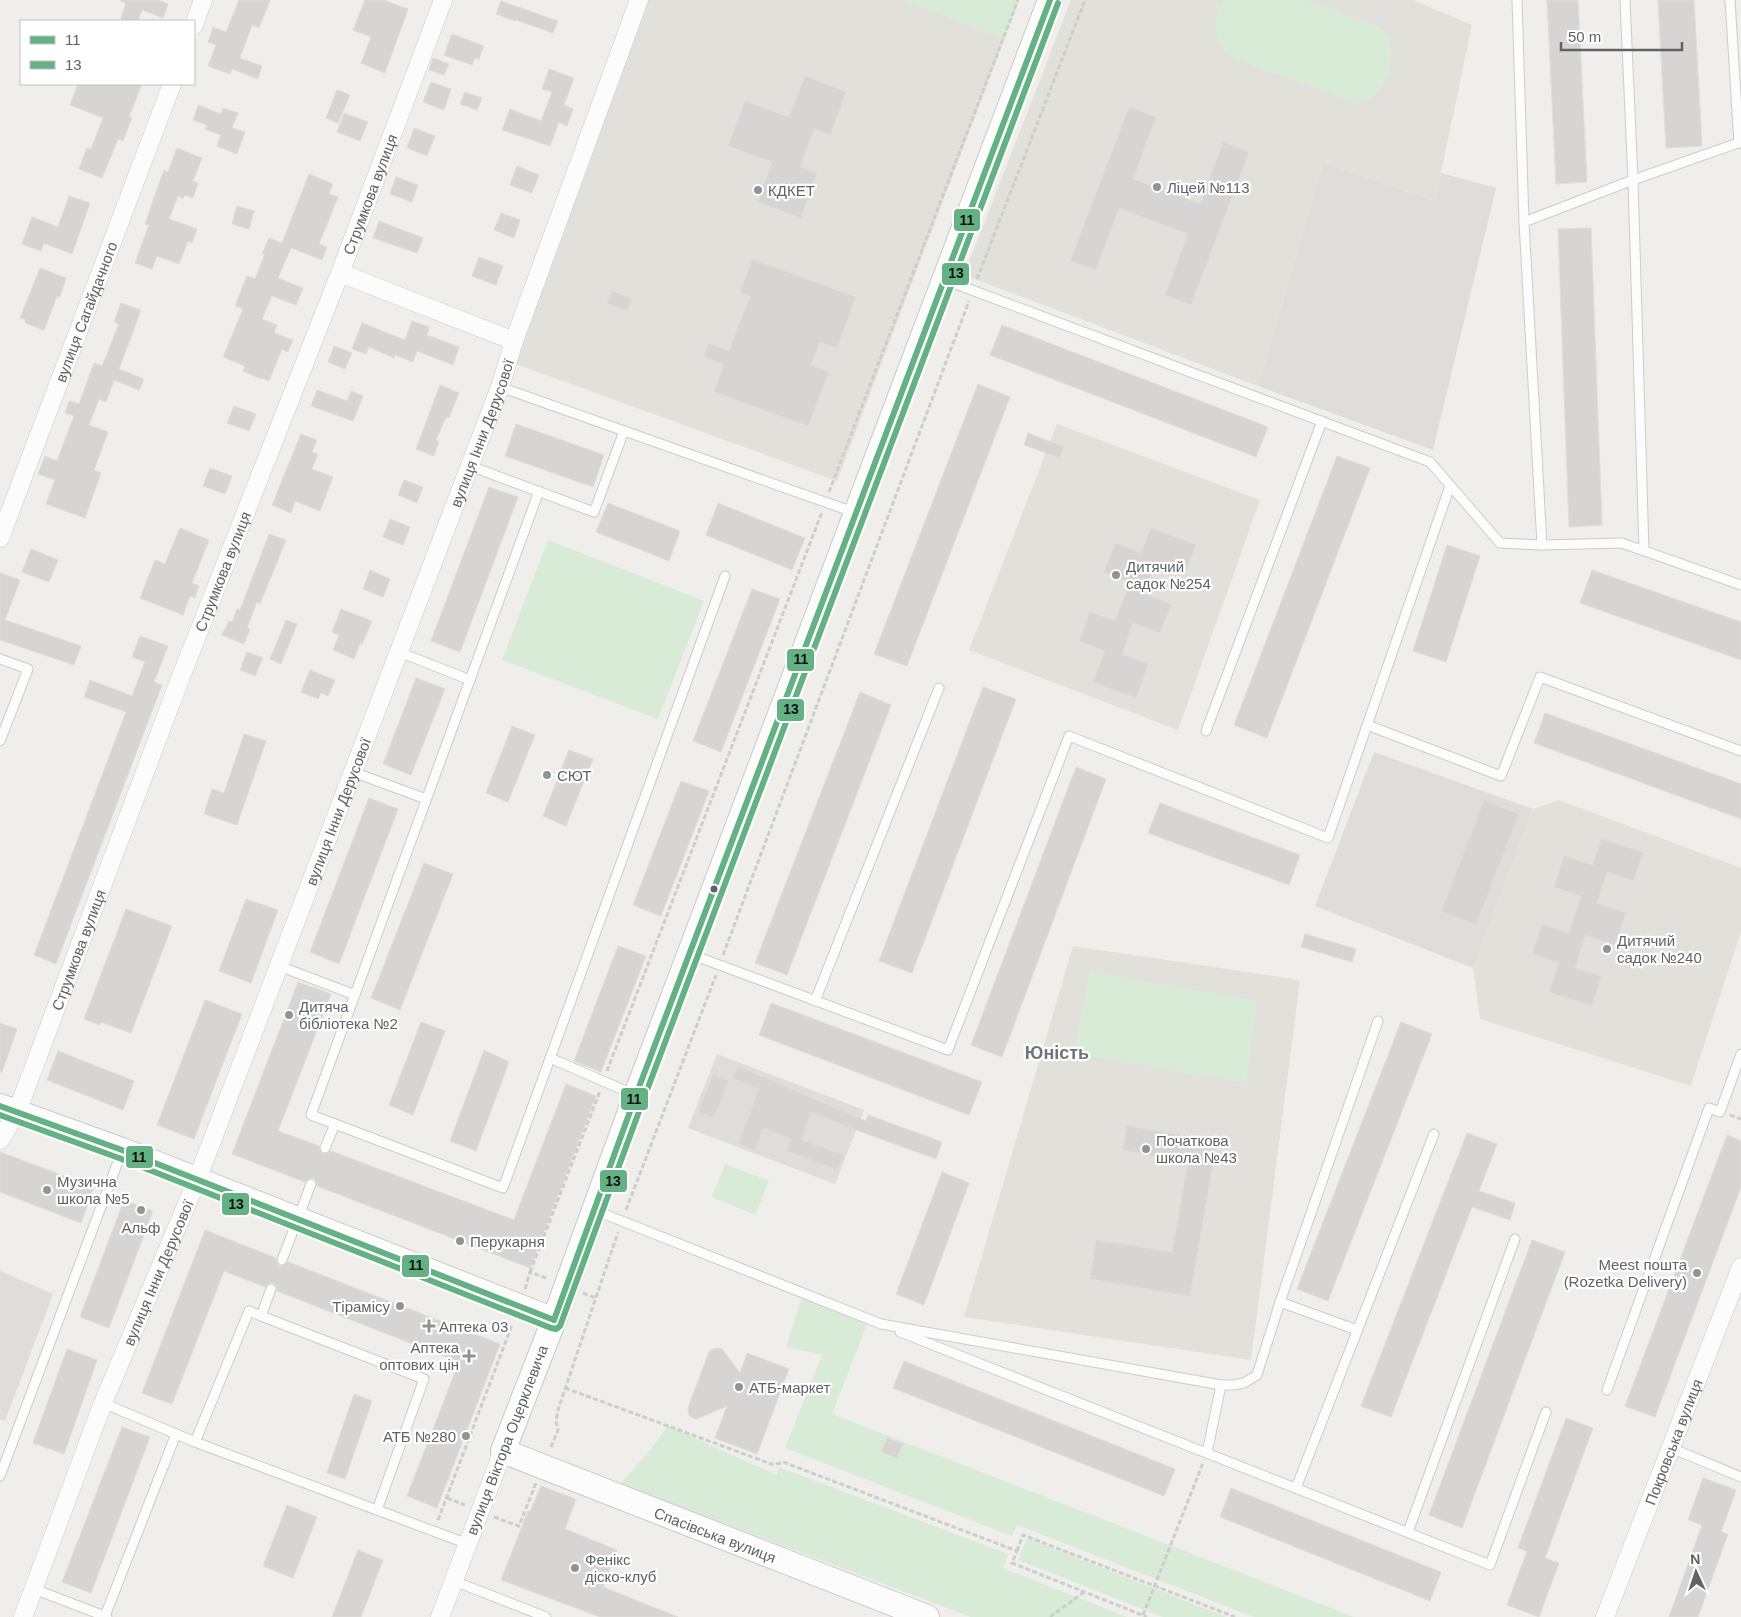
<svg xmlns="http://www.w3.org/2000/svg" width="1741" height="1617" viewBox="0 0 1741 1617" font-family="Arial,sans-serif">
  <rect width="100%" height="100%" fill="#efeeea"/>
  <g fill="#dfddda">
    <path d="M1323 163 1435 201 1441 173 1496 188 1433 450 1258 386Z"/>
    <path d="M1374 752 1533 809 1473 968 1315 906Z"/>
    <path d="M717 1054 864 1110 835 1184 688 1128Z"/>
    <path d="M0 1271 53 1294 5 1421 0 1419Z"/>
  </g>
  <g fill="#e2e0da">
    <path d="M639 0H1019L837 481 508 361Z"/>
    <path d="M1071 0H1413L1472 25 1435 201 1323 163 1258 386 964 275Z"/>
    <path d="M1057 424 1260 500 1178 730 969 650Z"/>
    <path d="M1559 800 1741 868V931L1691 1086 1480 1019 1473 968 1533 809Z"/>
    <path d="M1073 946 1300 980 1251 1360 964 1317Z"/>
  </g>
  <g fill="#d8ebd6">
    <path d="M902 0H1019L1004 39Z"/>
    <path d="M1225 0H1304L1378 26 1388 36 1391 54 1389 73 1379 91 1370 98 1358 102 1347 100 1230 57C1215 44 1210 16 1225 0Z"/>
    <path d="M548 540 704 601 658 719 502 660Z"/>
    <path d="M1090 972 1257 1001 1246 1083 1073 1053Z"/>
    <path d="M725 1164 769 1181 755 1215 712 1197Z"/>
    <path d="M803 1294 869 1319 832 1414 1354 1617H1254L1017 1525 1012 1536 785 1448 822 1355 786 1347Z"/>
    <path d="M668 1426 777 1475 779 1467 1008 1554 1003 1568 1127 1617H971L620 1484 648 1453Z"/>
    <path d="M1027 1538 1226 1617H1163L1018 1560Z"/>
  </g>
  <g fill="#d6d5d3" stroke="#deddd9">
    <path d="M120 0H158L168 4 163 18 142 10 138 21H120L126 4Z"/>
    <path d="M239 0H270L259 28 252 25 240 58 262 66 258 79 232 69 230 74 208 66 216 45 208 42 213 27 226 32Z"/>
    <path d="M365 0H383L408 9 385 73 361 63 371 37 353 30Z"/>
    <path d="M1547 0H1578L1587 182 1556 184Z"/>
    <path d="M1658 0H1694L1702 146 1666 148Z"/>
    <path d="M501 1 558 21 553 33 516 20 515 21 496 14Z"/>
    <path d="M452 34 484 46 479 59 475 58 472 65 444 55Z"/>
    <path d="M433 58 449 64 444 75 429 70Z"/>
    <path d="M549 69 574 78 564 105 573 109 567 126 559 122 550 146 502 130 510 109 541 121 552 92 542 89Z"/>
    <path d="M805 76 846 92 830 135 814 129 800 167 817 173 801 218 758 202 772 162 728 146 745 101 789 117Z"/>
    <path d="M431 82 451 89 444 110 423 102Z"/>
    <path d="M78 84H142L129 117 132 118 123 141 118 139 102 178 79 169 87 148 91 149 103 118 70 105Z"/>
    <path d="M337 90 350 95 338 123 326 118Z"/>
    <path d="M465 92 482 98 477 110 460 104Z"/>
    <path d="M198 105 221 114 223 108 238 113 232 128 245 132 237 154 217 146 221 135 205 129 207 125 193 120Z"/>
    <path d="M1129 107 1156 117 1133 179 1200 204 1223 142 1249 152 1191 305 1165 295 1188 234 1119 208 1096 270 1070 261Z"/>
    <path d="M344 113 368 122 360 141 337 132Z"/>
    <path d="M414 128 435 136 427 156 407 148Z"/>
    <path d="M177 148 202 158 193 181 198 183 193 198 185 195 183 199 178 196 169 219 197 229 192 243 188 241 179 264 157 256 152 269 135 263 149 225 145 224 157 189 164 170 168 172Z"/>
    <path d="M517 166 539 175 532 193 510 185Z"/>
    <path d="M309 174 333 184 329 194 338 197 319 244 327 247 322 260 291 248 278 278 303 288 296 305 272 296 262 319 277 325 274 333 293 340 288 352 282 349 269 381 261 378V379L243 371 245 366 223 357 243 309 235 306 247 276 255 279 265 254H262L269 238 282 243Z"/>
    <path d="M396 177 418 185 412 202 390 194Z"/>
    <path d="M69 196 90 203 72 254 44 243 41 251 22 244 32 217 58 227Z"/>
    <path d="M237 206 254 211 249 229 232 224Z"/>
    <path d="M501 213 520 220 514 238 494 230Z"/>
    <path d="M379 221 423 238 417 253 373 238Z"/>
    <path d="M1591 228 1602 525 1569 527 1558 229Z"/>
    <path d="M479 257 503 266 496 285 472 276Z"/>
    <path d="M752 259 856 297 837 348 820 342 811 365 829 372 808 426 714 392 724 364 704 357 709 343 729 351 750 296 740 292Z"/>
    <path d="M40 268 66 278 60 297 57 296 44 330 25 323 26 320 20 318Z"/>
    <path d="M612 291 632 298 627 311 607 303Z"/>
    <path d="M121 303 141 310 119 369 144 379 139 390 114 380 106 402 99 399 89 425 108 432 94 470 101 473 85 518 46 504 55 480 38 474 45 456 57 461 74 416 65 413 69 401 79 404 94 363 102 366 119 324 114 322Z"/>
    <path d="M412 321 429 327 427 335 459 347 453 365 417 351 413 362 395 355 394 358 369 347 366 354 352 349 362 323 405 340Z"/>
    <path d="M1002 325 1268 427 1256 457 990 355Z"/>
    <path d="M334 346 352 353 345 369 328 362Z"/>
    <path d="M978 384 1010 397 907 666 874 654Z"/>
    <path d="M440 385 459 393 449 418 446 417 436 440 439 442 434 456 416 449Z"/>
    <path d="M317 390 347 401 351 391 363 396 353 421 311 406Z"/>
    <path d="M234 406 256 414 249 431 227 423Z"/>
    <path d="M516 424 604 455 593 487 505 456Z"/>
    <path d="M1028 433 1064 447 1060 458 1024 445Z"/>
    <path d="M301 434 317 440 312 452 318 454 312 469 333 477 320 511 295 501 291 513 272 505Z"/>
    <path d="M1337 456 1370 468 1267 738 1234 725Z"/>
    <path d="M210 468 232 476 225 494 203 486Z"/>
    <path d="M404 480 423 487 417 503 398 495Z"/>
    <path d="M489 487 518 497 460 652 431 641Z"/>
    <path d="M608 503 680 531 669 561 596 532Z"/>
    <path d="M718 503 805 538 792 570 706 535Z"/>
    <path d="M390 519 410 527 403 545 383 537Z"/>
    <path d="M180 528 209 540 192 583 199 586 195 598 190 596 183 615 140 598 155 560 165 564Z"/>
    <path d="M1151 528 1196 545 1185 574 1155 563 1144 594 1171 604 1160 633 1133 623 1122 654 1148 664 1136 698 1093 682 1105 651 1079 641 1090 612 1115 621 1130 582 1104 572 1115 543 1141 553Z"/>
    <path d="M269 534 286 540 260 604 257 602 247 628 250 629 244 644 222 635 229 621 232 622 237 609 240 610Z"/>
    <path d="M1447 545 1480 556 1446 662 1413 651Z"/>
    <path d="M31 549 58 560 49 582 22 572Z"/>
    <path d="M370 570 390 579 383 597 363 589Z"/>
    <path d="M1592 570 1741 622V660L1580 603Z"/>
    <path d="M0 573 20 580 5 620 81 646 74 665 0 640Z"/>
    <path d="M752 589 780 599 721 752 693 741Z"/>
    <path d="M341 609 372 621 362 644 360 643 354 659 333 650 339 635 332 632Z"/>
    <path d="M286 620 297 624 281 664 270 659Z"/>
    <path d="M140 636 168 646 154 682 162 685 56 964 34 955 126 712 84 697 90 680 132 696 145 662 132 657Z"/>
    <path d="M247 652 263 658 255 676 240 670Z"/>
    <path d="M310 670 335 680 328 696 321 693 318 699 301 692Z"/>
    <path d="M416 678 445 689 411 775 383 764Z"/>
    <path d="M983 687 1016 699 912 973 879 961Z"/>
    <path d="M860 692 891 705 787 975 755 963Z"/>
    <path d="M1545 713 1741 784V819L1534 743Z"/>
    <path d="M512 726 535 735 508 802 486 793Z"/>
    <path d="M244 734 266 741 237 825 204 814 212 789 224 793Z"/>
    <path d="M569 750 593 759 566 826 543 816Z"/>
    <path d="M1076 767 1106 779 1002 1057 971 1045Z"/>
    <path d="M681 781 709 791 661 916 633 905Z"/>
    <path d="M369 798 398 809 339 964 310 952Z"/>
    <path d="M1484 800 1519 814 1476 925 1441 911Z"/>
    <path d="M1160 803 1300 855 1289 885 1148 833Z"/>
    <path d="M1601 839 1643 852 1634 881 1607 872 1597 903 1626 913 1615 945 1585 935 1575 968 1601 976 1592 1006 1549 992 1559 963 1532 954 1542 924 1569 933 1581 896 1554 887 1564 856 1593 865Z"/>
    <path d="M424 863 453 874 400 1010 371 998Z"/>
    <path d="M246 899 278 910 251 983 219 971Z"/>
    <path d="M126 909 172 926 131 1033 101 1022 100 1025 84 1019Z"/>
    <path d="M1305 934 1356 949 1352 962 1301 947Z"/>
    <path d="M618 946 646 956 601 1072 574 1061Z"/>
    <path d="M298 982 331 994 278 1131 319 1146 320 1151 323 1154 328 1153 331 1151 514 1220 566 1084 596 1096 530 1268 317 1186V1183L314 1178H310L305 1182 232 1154Z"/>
    <path d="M205 1000 242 1014 194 1139 157 1125Z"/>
    <path d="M771 1003 982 1082 969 1115 759 1035Z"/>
    <path d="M421 1022 445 1031 413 1115 389 1105Z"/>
    <path d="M1401 1022 1432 1034 1328 1301 1297 1289Z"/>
    <path d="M0 1023 17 1029 2 1072H0Z"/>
    <path d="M484 1050 509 1062 476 1151 450 1141Z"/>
    <path d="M58 1051 134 1081 123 1110 47 1080Z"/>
    <path d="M738 1066 866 1121 868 1115 942 1142 936 1159 848 1127 811 1112 802 1140 844 1155 838 1170 786 1151 791 1139 763 1128 755 1150 738 1144 759 1089 732 1078Z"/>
    <path d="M713 1075 729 1081 714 1118 698 1112Z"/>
    <path d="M1127 1126 1217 1141 1190 1296 1090 1279 1096 1240 1172 1252 1188 1162 1123 1150Z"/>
    <path d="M1467 1133 1497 1144 1479 1191 1515 1203 1510 1220 1472 1207 1391 1417 1361 1406Z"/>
    <path d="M1727 1135 1741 1141V1187L1655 1417 1625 1406Z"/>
    <path d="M0 1152 94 1187 81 1223 0 1192Z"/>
    <path d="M942 1172 969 1183 924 1305 896 1294Z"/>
    <path d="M124 1200 153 1211 109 1328 80 1317Z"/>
    <path d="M205 1230 276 1258V1261L279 1266H283L288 1262 500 1344 437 1508 407 1496 459 1362 277 1291V1287L274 1283H269L265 1287 224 1271 172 1404 142 1393Z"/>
    <path d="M1532 1240 1565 1252 1462 1528 1429 1515Z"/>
    <path d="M718 1348 722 1349 740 1373 747 1353 789 1369 757 1454 715 1438 727 1406 697 1419 693 1418 689 1415 688 1410 689 1405 709 1352 713 1349Z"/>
    <path d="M67 1349 97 1360 64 1454 33 1443Z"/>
    <path d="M904 1361 1175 1469 1164 1496 893 1388Z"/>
    <path d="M354 1394 372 1401 345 1479 327 1473Z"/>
    <path d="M1566 1418 1593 1428 1545 1558 1559 1563 1539 1617 1507 1605 1527 1551 1518 1548Z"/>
    <path d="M122 1427 150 1437 91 1593 62 1582Z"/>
    <path d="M887 1438 903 1444 897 1458 881 1452Z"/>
    <path d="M1703 1478 1736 1490 1721 1532 1728 1534 1698 1617H1669L1702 1525 1688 1520Z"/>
    <path d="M541 1486 576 1499 565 1529 617 1550 603 1587 678 1617H600L501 1580 528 1511 530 1512Z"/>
    <path d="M1231 1488 1441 1572 1430 1601 1220 1517Z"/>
    <path d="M287 1505 317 1517 293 1578 263 1566Z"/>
    <path d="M358 1550 383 1560 361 1617H332Z"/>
  </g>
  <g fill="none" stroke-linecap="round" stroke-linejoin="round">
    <defs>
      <g id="lane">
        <path d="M1517 0 1524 222 1633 180 1741 142"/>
        <path d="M1625 0 1633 180 1644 551"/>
        <path d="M1730 0 1739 143"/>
        <path d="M1524 222 1542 545 1622 543 1741 585"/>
        <path d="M945 280 1430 462 1500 543 1542 545"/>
        <path d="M500 387 856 513"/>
        <path d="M470 466 594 512 624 431"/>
        <path d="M399 652 470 680"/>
        <path d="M0 659 28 669 0 741"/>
        <path d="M1367 725 1501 776 1540 677 1741 751"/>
        <path d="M1206 731 1322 421"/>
        <path d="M353 772 426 799"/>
        <path d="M690 954 948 1050 1069 736 1328 838 1450 486"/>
        <path d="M279 966 355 995"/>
        <path d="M815 1001 939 688"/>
        <path d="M550 1058 635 1095"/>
        <path d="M335 1124 311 1115 539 491"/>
        <path d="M325 1148 335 1124 503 1188 725 576"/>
        <path d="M594 1210 881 1324 1221 1385H1233L1244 1383 1257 1375 1280 1302 1378 1021"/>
        <path d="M282 1260 311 1184"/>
        <path d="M1280 1302 1357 1330"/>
        <path d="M261 1316 424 1379 377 1510 468 1544"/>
        <path d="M900 1332 1490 1565 1546 1412"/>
        <path d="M1607 1390 1709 1108 1720 1112 1741 1054"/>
        <path d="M103 1403 195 1442 249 1311 261 1316 271 1289"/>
        <path d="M195 1442 377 1510"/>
        <path d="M1671 1448 1741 1477"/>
        <path d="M1207 1453 1221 1385"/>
        <path d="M0 1476 122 1151"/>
        <path d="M1296 1488 1434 1134"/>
        <path d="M1408 1532 1515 1239"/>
        <path d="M454 1581 546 1617"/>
        <path d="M34 1589 107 1617"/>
        <path d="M105 1616 176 1434"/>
      </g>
      <g id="street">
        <path d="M194 25 203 0"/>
        <path d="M340 273 514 341"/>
        <path id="s1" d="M0 538 172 84"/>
        <path id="s2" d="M0 1140 17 1112 180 679 340 273 443 0"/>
        <path id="s3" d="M23 1617 103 1403 197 1180 500 387 514 341 639 0"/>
        <path d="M440 1617 503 1451"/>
        <path id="s4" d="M1605 1617 1741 1267"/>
      </g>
      <g id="secondary">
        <path d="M0 1106 122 1150 554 1320"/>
        <path d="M927 1617 503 1451 554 1320 636 1095 1050 0"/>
      </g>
    </defs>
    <use href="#lane" stroke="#cbcccc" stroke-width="11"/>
    <use href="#street" stroke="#cbcccc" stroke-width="19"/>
    <use href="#secondary" stroke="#cacacb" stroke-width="26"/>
    <g stroke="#cacfcc" stroke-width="3" stroke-dasharray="5 2.5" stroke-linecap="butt">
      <path d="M977 279 1085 0"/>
      <path d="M829 492 1018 0"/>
      <path d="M723 955 969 301"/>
      <path d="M607 1071 822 512"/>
      <path d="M1730 1115 1741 1119"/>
      <path d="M626 1210 716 975"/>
      <path d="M530 1272 600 1091"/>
      <path d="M525 1289 530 1272 546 1278"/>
      <path d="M583 1293 596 1298"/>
      <path d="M565 1388 774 1465 783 1462 1017 1551 1012 1563 1147 1617"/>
      <path d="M551 1447 558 1430 556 1421 558 1410 618 1232"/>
      <path d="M447 1498 465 1505"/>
      <path d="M494 1517 519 1526 536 1483"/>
      <path d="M438 1520 512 1325"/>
      <path d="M1017 1551 1023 1535 1235 1617"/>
      <path d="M1143 1615 1203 1463"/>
      <path d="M1050 1617 1084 1592"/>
    </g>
    <use href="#lane" stroke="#fdfcfc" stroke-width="9"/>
    <use href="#street" stroke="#fdfcfc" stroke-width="18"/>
    <use href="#secondary" stroke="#fdfcfc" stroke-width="24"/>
    <defs>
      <g id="bus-1">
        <path d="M0 1106 122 1150 554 1320"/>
        <path d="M554 1320 636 1095 1050 0"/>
      </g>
      <path id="bus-2" d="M0 1115 119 1158 551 1328 556 1329 560 1326 644 1098 1058 3"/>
    </defs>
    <use href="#bus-1" stroke="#fff" stroke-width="10"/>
    <use href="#bus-2" stroke="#fff" stroke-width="10"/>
    <use href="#bus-1" stroke="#64b184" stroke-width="6"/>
    <use href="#bus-2" stroke="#64b184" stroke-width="6"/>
  </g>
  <g fill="#919496" stroke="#fff" stroke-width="2">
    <circle cx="1157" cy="187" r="5"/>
    <circle cx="758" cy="190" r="5"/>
    <circle cx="1116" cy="575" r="5"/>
    <circle cx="547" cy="775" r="5"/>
    <circle cx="1607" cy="949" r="5"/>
    <circle cx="289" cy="1015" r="5"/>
    <circle cx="1146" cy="1149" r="5"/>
    <circle cx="47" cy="1190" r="5"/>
    <circle cx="141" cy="1210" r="5"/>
    <circle cx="460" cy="1241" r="5"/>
    <circle cx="1697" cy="1273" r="5"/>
    <circle cx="400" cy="1306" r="5"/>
    <path d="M426.5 1318.5h5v5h5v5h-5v5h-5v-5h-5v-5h5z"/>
    <path d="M466.5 1348.5h5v5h5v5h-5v5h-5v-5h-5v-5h5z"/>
    <circle cx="739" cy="1387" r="5"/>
    <circle cx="466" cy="1436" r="5"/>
    <circle cx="575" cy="1568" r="5"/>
  </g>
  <circle fill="#5f6368" stroke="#fff" stroke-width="2" cx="714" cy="889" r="4.5"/>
  <g text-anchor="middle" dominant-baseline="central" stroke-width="4.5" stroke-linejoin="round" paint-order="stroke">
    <g font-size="15" fill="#5f6368" stroke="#fff" text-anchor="start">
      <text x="1167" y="187">Ліцей №113</text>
      <text x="768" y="190">КДКЕТ</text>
      <text x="1126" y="566">Дитячий<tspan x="1126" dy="17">садок №254</tspan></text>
      <text x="557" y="775">СЮТ</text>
      <text x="1617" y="940">Дитячий<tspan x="1617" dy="17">садок №240</tspan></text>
      <text x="299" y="1006">Дитяча<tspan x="299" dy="17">бібліотека №2</tspan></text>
      <text x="1156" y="1140">Початкова<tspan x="1156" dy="17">школа №43</tspan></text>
      <text x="57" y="1181">Музична<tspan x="57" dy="17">школа №5</tspan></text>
      <text x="141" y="1227" text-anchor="middle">Альф</text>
      <text x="470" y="1241">Перукарня</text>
      <text x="1687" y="1264" text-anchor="end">Meest пошта<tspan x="1687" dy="17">(Rozetka Delivery)</tspan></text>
      <text x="390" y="1306" text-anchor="end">Тірамісу</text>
      <text x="439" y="1326">Аптека 03</text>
      <text x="459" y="1347" text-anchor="end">Аптека<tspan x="459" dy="17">оптових цін</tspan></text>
      <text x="749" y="1387">АТБ-маркет</text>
      <text x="456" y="1436" text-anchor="end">АТБ №280</text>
      <text x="585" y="1559">Фенікс<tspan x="585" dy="17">діско-клуб</tspan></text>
    </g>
    <g font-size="15" fill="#5f6368" stroke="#fff">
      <text stroke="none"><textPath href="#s2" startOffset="1016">Струмкова вулиця</textPath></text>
      <text stroke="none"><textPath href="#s1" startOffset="242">вулиця Сагайдачного</textPath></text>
      <text stroke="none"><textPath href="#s3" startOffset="1270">вулиця Інни Дерусової</textPath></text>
      <text stroke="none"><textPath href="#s2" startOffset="611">Струмкова вулиця</textPath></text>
      <text stroke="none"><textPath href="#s3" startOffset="865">вулиця Інни Дерусової</textPath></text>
      <text stroke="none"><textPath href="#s2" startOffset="206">Струмкова вулиця</textPath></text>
      <text stroke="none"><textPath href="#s3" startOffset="370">вулиця Інни Дерусової</textPath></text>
      <text transform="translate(507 1440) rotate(-69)">вулиця Віктора Оцерклевича</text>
      <text stroke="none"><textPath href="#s4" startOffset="188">Покровська вулиця</textPath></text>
      <text transform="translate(715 1535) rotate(21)">Спасівська вулиця</text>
    </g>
    <g font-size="18" font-weight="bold" fill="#70757a" stroke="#fff">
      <text x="1057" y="1053">Юність</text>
    </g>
  </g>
  <g stroke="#fff" stroke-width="2">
    <rect x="953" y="208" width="28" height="24" rx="5" fill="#64b184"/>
    <rect x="941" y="262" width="29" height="24" rx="5" fill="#64b184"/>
    <rect x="786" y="648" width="29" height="24" rx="5" fill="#64b184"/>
    <rect x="776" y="698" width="29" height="24" rx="5" fill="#64b184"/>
    <rect x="620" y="1087" width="29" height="24" rx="5" fill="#64b184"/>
    <rect x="125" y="1145" width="29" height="24" rx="5" fill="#64b184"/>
    <rect x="599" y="1169" width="29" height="24" rx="5" fill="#64b184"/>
    <rect x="221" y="1192" width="29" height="24" rx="5" fill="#64b184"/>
    <rect x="401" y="1254" width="29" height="24" rx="5" fill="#64b184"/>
  </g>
  <g font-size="14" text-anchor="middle" font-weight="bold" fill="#111">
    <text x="967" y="225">11</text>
    <text x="956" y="278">13</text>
    <text x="801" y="664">11</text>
    <text x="791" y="714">13</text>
    <text x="634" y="1104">11</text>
    <text x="139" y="1162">11</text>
    <text x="613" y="1186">13</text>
    <text x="236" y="1209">13</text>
    <text x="416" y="1270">11</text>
  </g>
  <rect x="20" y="20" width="175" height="65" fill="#ffffff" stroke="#bfc1c3"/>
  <rect x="30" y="36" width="25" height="8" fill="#64b184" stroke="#bfc1c3"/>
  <text x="65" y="45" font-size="15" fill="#5f6368">11</text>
  <rect x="30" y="61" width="25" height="8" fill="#64b184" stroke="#bfc1c3"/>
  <text x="65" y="70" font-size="15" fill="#5f6368">13</text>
  <g transform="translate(1696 1572) rotate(357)" stroke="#ffffff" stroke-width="4" paint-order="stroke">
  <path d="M0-4L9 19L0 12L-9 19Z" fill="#5f6368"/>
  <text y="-8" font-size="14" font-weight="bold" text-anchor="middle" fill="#5f6368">N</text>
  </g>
  <path d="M1561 42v8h121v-8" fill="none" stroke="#5f6368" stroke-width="2.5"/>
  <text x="1568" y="42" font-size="15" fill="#5f6368" stroke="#ffffff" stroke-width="4" paint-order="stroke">50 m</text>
</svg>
